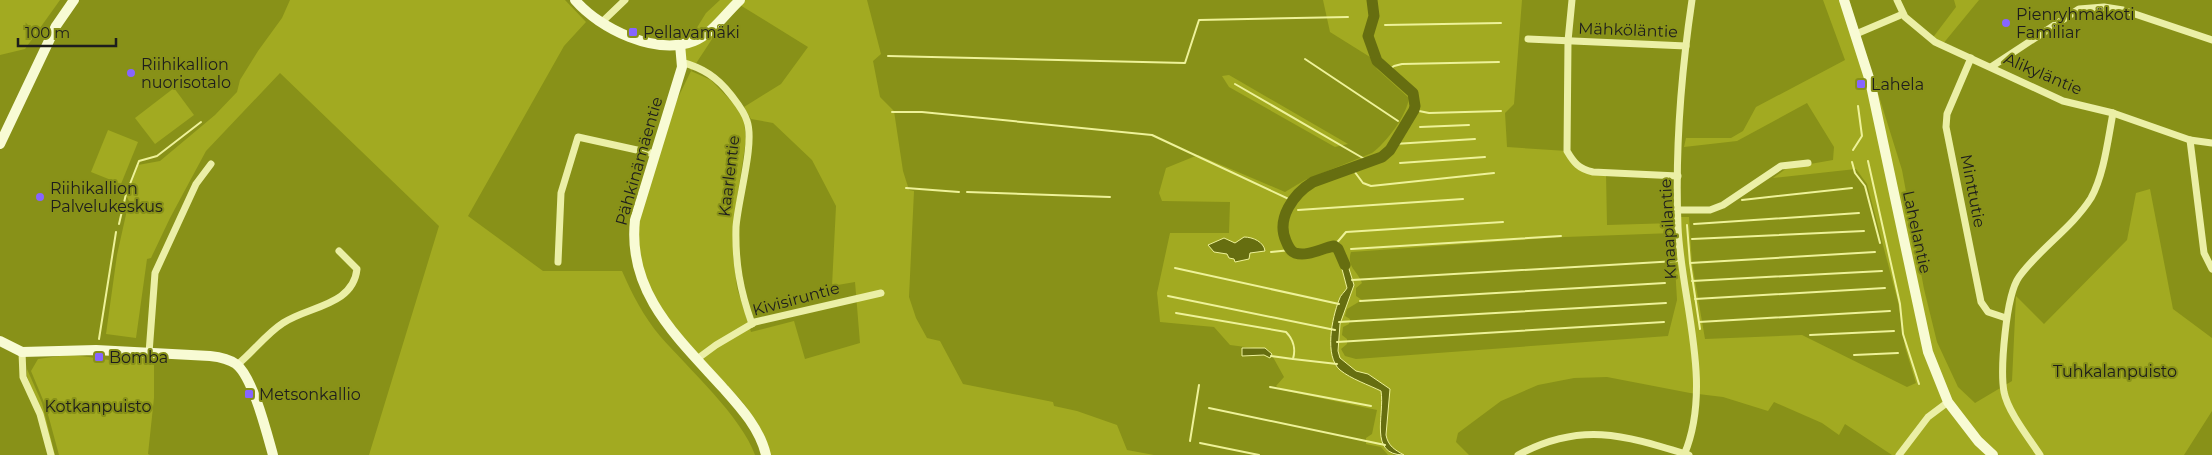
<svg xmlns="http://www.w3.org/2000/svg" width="2212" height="455" viewBox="0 0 2212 455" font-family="Montserrat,sans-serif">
  <rect width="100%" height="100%" fill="#889118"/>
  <g fill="#a2aa21" fill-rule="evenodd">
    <path d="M0 0H60L25 49 0 55Z"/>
    <path d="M290 0H565L586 22 564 46 468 216 543 271H622C632 294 644 317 660 336 688 368 742 417 755 455H369L439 226 280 73 206 151 170 218 151 258 147 259 136 338 106 334 117 255 129 201 125 193 138 165 160 161 215 115 237 92 240 80 258 51 282 18Z"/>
    <path d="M720 0H867L881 54 873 61 880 97 894 111 903 171 909 190 914 191 909 297 916 318 927 338 940 341 963 384 1053 402 1054 406 1077 411 1117 425 1127 450 1154 455H771C763 441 757 424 749 411 742 400 732 391 724 382 681 334 628 287 640 216L670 114 691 71 686 59 680 55 706 13ZM740 5 808 47 781 84 744 107 751 119 773 123 812 160 836 206 832 286 855 282 860 343 805 359 794 321 751 332 737 288 733 255 736 205 746 140 744 120 738 108 711 80 691 71 716 33Z"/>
    <path d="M1323 0H1522L1514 104 1505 113 1507 147 1567 151 1574 163 1606 173 1607 225 1675 223 1678 217H1689L1692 263 1705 339 1802 335 1907 387 1916 383 1905 347 1898 302 1867 184 1856 169 1773 178 1787 168 1833 160 1834 147 1807 103 1737 141 1684 147 1686 138H1731L1743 131 1756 107 1845 60 1823 0H1849L1902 170 1924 289 1937 342 1958 387 1975 403 2012 381 2016 296 2044 324 2127 240 2136 193 2150 189 2173 309 2212 338V411L2184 455H1892L1845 424 1839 435 1822 423 1774 402 1768 411 1723 397 1690 393 1607 377 1574 378 1538 385 1501 401 1458 433 1456 442 1469 455C1454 455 1416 455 1404 455 1394 452 1388 444 1386 435L1390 389 1368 374 1356 371 1340 358 1338 351 1340 324 1354 285 1346 259 1338 254 1347 288 1339 298 1330 346 1340 370 1382 391C1384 416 1372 439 1394 455H1388L1381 447 1366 444V438L1372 434 1377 410 1282 390 1276 386 1284 377 1269 350 1230 345 1214 327 1160 322 1157 293 1170 233H1229L1230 202 1162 201 1159 193 1166 168 1198 155 1285 192 1305 180 1372 153C1386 143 1407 115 1409 98L1377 69 1370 57 1330 32ZM1673 233 1677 300 1668 336 1356 359 1345 356 1341 349 1347 344V339L1342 335 1343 327 1349 324 1350 319 1345 316 1347 309 1362 300 1356 296V288L1362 283C1358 271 1346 267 1351 252L1565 237Z"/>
    <path d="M1954 0H1979L1942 45 1931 40 1956 7Z"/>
    <path d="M1229 75 1348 144 1335 147 1229 87 1222 76Z"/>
    <path d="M174 88 194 115 155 144 135 118Z"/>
    <path d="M108 130 138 142 121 184 91 172Z"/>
    <path d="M67 355C90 356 111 362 134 361V357L154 356V398L148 454 150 455H59L46 407 31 371 38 359Z"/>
    <path d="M27 369 42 403 55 455H53L27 376Z"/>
  </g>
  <g fill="#666e10" stroke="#eef299">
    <path d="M1244 237C1253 237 1264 242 1265 251L1250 253 1249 259 1235 262 1234 259 1229 258 1227 254 1214 252 1208 245 1224 238 1235 243Z"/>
    <path d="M1340 249 1346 259 1354 285 1340 324 1338 351 1340 358 1356 371 1368 374 1390 389 1386 435C1388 446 1395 450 1404 455 1368 455 1385 415 1381 391 1369 385 1351 379 1340 370 1324 356 1332 318 1339 300 1340 295 1345 292 1347 288L1338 254Z"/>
    <path d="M1242 348H1265L1272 354 1270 358 1264 355 1242 356Z"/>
  </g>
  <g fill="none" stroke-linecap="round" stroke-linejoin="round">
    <g stroke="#eef299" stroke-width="2">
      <path d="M1385 25 1501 23"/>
      <path d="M888 56 1185 63 1199 20 1348 17"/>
      <path d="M1305 59 1398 121"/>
      <path d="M1387 71 1394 66 1402 64 1499 62"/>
      <path d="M1235 84 1368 161"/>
      <path d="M1414 110 1429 113 1501 111"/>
      <path d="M892 112H922L1152 135 1293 201"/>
      <path d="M1420 127 1469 125"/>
      <path d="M1394 144 1475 139"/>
      <path d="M1853 150 1862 136 1858 106"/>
      <path d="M1868 161 1900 304 1903 334 1919 384"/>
      <path d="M1852 162 1855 173 1865 186 1880 243"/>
      <path d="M1400 163 1485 157"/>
      <path d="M1351 167 1363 183 1371 186 1494 173"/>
      <path d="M906 188 959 192"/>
      <path d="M967 192 1110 197"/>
      <path d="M1742 200 1852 188"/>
      <path d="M1298 210 1463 199"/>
      <path d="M119 224 126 194 139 161 157 156 201 122"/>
      <path d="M1694 224 1859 213"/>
      <path d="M1687 225 1690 263 1700 329"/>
      <path d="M1692 239 1864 231"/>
      <path d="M1334 246 1346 232 1503 222"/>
      <path d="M1351 249 1561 236"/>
      <path d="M1271 252 1291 250"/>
      <path d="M1690 263 1875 252"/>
      <path d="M1175 268 1339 304"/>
      <path d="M1352 280 1677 261"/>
      <path d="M1692 281 1882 271"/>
      <path d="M1168 296 1335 330"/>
      <path d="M1695 299 1885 288"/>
      <path d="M1360 301 1665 283"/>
      <path d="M1176 313 1286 332C1293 339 1296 349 1293 359L1337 364"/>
      <path d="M1339 322 1666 303"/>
      <path d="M1699 322 1890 311"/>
      <path d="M1810 335 1894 331"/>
      <path d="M99 339 116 232"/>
      <path d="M1337 342 1664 322"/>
      <path d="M1854 355 1898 353"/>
      <path d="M1271 356 1293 359"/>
      <path d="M1270 387 1371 406"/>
      <path d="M1209 408 1385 445"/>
      <path d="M1190 441 1199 385"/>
      <path d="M1200 443 1259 455"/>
    </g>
    <path stroke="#666e10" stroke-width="11" d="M1345 265 1338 249 1334 246C1322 248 1308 257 1295 253 1290 251 1288 246 1286 241 1276 219 1293 194 1313 182L1382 157 1390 150 1414 110 1415 106 1413 93 1377 61 1368 36 1374 16 1372 0"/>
    <g stroke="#ebefa6" stroke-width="7">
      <path d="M1572 0 1568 41 1567 151C1574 163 1579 169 1593 172L1678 176"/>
      <path d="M1897 0 1905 17 1935 42 2063 101 2113 113 2190 140 2212 143"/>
      <path d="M602 22 625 0"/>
      <path d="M1856 34 1903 14"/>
      <path d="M1528 39 1686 46"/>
      <path d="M1971 58 1947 114 1946 127 1981 302 1988 312 2006 318"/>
      <path d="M681 62C703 68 717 77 731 95 737 103 744 111 747 121 755 143 738 199 736 227 735 263 740 290 752 324"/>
      <path d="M1991 67 2079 9 2104 7 2123 10 2212 40"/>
      <path d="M2190 140 2204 253 2212 269"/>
      <path d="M1678 210H1710L1723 205 1781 166 1808 163"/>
      <path d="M558 262 561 193 578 137 655 154"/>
      <path d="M22 352 23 377 40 414 51 455"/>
      <path d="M149 353 155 273 196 184 211 164"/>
      <path d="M697 359 716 345 755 322 881 293"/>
      <path d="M237 365C253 352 266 334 283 323 308 306 353 306 357 269L339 251"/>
      <path d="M1518 455C1581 421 1624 435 1689 455"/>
      <path d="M1684 455C1714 385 1681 299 1678 227 1675 152 1681 74 1692 0"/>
      <path d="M1899 455 1928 417 1948 402"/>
      <path d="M2040 455C2029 438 2008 412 2004 392 2000 369 2006 295 2019 277 2040 248 2072 228 2091 198 2104 175 2108 139 2113 113"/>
    </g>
    <g stroke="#f8fbd4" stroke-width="10">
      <path d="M575 0C600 29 656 56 694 41 712 34 726 13 740 0"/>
      <path d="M1844 0 1870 81 1928 352 1948 402 1978 441 1993 455"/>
      <path d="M680 44 682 67 635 220C627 293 678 338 724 389 741 408 760 429 766 455"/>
      <path d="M0 144 56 26 74 0"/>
      <path d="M0 341 22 352 96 350 210 356C219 357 229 359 236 364 253 377 267 434 273 455"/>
    </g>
  </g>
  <g fill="#8765ff" stroke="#889118" stroke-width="2">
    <circle cx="2006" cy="23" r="5"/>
    <rect x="628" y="27" width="10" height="10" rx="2.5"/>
    <circle cx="131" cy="73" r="5"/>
    <rect x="1856" y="79" width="10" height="10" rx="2.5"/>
    <circle cx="40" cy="197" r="5"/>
    <rect x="94" y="352" width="10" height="10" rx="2.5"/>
    <rect x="244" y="389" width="10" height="10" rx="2.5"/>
  </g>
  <g text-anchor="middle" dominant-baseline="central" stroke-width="4" stroke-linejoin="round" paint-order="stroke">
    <g font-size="16" fill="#1d1d1d" stroke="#889118" text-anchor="start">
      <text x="2016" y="14">Pienryhmäkoti<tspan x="2016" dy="18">Familiar</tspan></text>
      <text x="643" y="32">Pellavamäki</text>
      <text x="141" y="64">Riihikallion<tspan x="141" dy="18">nuorisotalo</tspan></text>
      <text x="1871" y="84">Lahela</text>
      <text x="50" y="188">Riihikallion<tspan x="50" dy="18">Palvelukeskus</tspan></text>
      <text x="109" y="357">Bomba</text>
      <text x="259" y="394">Metsonkallio</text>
    </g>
    <g font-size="16" fill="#1d1d1d" stroke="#889118">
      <text transform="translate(1628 30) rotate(2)">Mähköläntie</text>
      <text transform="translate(2043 74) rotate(23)">Alikyläntie</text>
      <text transform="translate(639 161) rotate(-74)">Pähkinämäentie</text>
      <text transform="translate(729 176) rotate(-83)">Kaarlentie</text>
      <text transform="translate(1973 191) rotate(79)">Minttutie</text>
      <text transform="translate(1668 229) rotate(-93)">Knaapilantie</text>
      <text transform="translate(1917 232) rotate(78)">Lahelantie</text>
      <text transform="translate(796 299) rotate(-15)">Kivisiruntie</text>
    </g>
    <g font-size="16" fill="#1d1d1a" stroke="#889118">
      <text x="2115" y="371">Tuhkalanpuisto</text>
      <text x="98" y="406">Kotkanpuisto</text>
    </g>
  </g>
  <path d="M18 38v8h98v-8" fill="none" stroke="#1d1d1d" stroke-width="2.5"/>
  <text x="25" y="38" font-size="15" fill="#1d1d1d" stroke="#889118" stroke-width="4" paint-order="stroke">100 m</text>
</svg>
